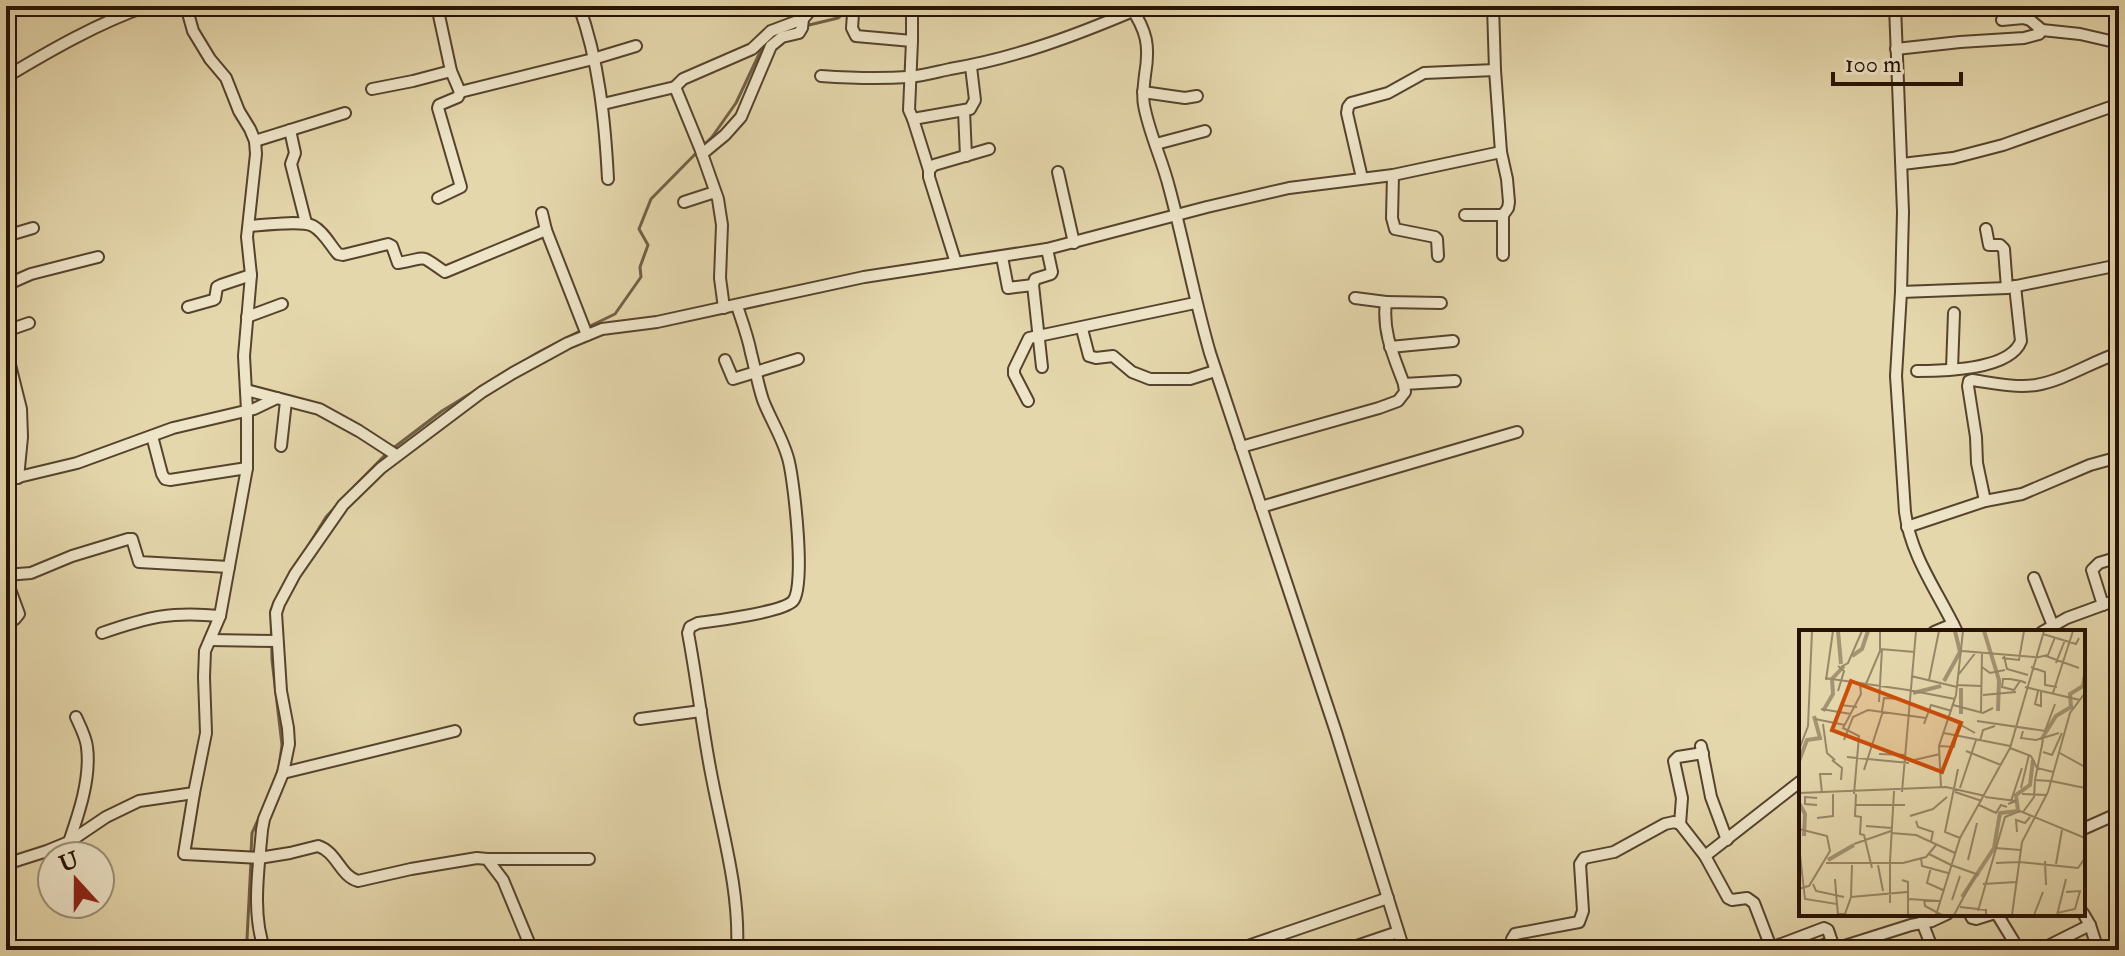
<svg xmlns="http://www.w3.org/2000/svg" width="2125" height="956" viewBox="0 0 2125 956" font-family="'IM FELL Double Pica',serif">
  <rect width="100%" height="100%" fill="#e5d7ac"/>
  <filter id="stains"><feTurbulence type="fractalNoise" baseFrequency=".0025" numOctaves="4"/><feColorMatrix values="0 0 0 0 .2 0 0 0 0 .09 0 0 0 0 .02 0 0 0 .5 -.17"/></filter>
  <radialGradient id="worn" r=".72"><stop offset=".6" stop-color="#630" stop-opacity="0"/><stop offset="1" stop-color="#630" stop-opacity=".3"/></radialGradient>
  <g fill="none" stroke-linecap="round" stroke-linejoin="round">
    <g stroke="#726046" stroke-width="3">
      <path d="M876 6 893 13 901 6"/>
      <path d="M805 26 838 18 846 11"/>
      <path d="M588 327 615 314 641 277 640 267 648 245 639 229 651 199 712 137 736 103 761 50 776 34"/>
      <path d="M511 369 539 352 582 330"/>
      <path d="M392 449 442 411 481 387"/>
      <path d="M344 497 386 454"/>
      <path d="M300 559 326 517 339 503"/>
      <path d="M270 793 279 768 282 745 272 660 271 610 274 604"/>
      <path d="M251 853 252 833 262 811"/>
      <path d="M251 861 247 939 255 950"/>
    </g>
    <defs>
      <g id="minor">
        <path d="M186 6 193 31 210 59 226 78 239 111 250 129 255 141 256 154 247 237 251 275 244 356 247 410V468L220 616 205 651 204 677 206 733 194 793 184 854 259 858 290 853 318 846C337 852 340 876 358 881L411 869 477 858 487 859 503 880 532 950"/>
        <path d="M437 6 451 71 460 92 593 59 636 46"/>
        <path d="M579 6C599 61 605 121 608 179"/>
        <path d="M845 6 853 14 852 28 856 36 912 41V11L915 6"/>
        <path d="M1130 6C1147 31 1150 46 1145 75 1144 85 1142 95 1144 105 1149 133 1162 159 1169 187 1184 242 1194 298 1210 353L1336 732 1404 950"/>
        <path d="M1493 6 1495 70 1501 152 1507 179 1509 202 1508 208 1503 215V255"/>
        <path d="M1895 6 1903 212 1901 292 1896 376 1905 512C1911 557 1938 592 1957 632"/>
        <path d="M2002 20 2023 18 2030 20 2042 30 2080 34 2119 43"/>
        <path d="M912 41 909 110 913 119 970 109 975 100 971 67"/>
        <path d="M1896 49 1960 42 2024 38 2039 34 2042 30"/>
        <path d="M821 76C850 78 879 79 908 77 922 76 936 72 950 69 1015 58 1074 36 1133 11"/>
        <path d="M6 77C51 50 98 23 147 6"/>
        <path d="M372 89 413 81 451 71"/>
        <path d="M1143 92 1185 98 1197 96"/>
        <path d="M603 104 675 87"/>
        <path d="M964 111 966 156"/>
        <path d="M913 119 929 170"/>
        <path d="M290 130 295 153 291 164 306 223"/>
        <path d="M255 141 345 113"/>
        <path d="M1156 144 1205 131"/>
        <path d="M702 154 725 135 741 117 771 46 782 37 799 33 802 28 803 19"/>
        <path d="M1902 164 1953 158 2003 145 2119 104"/>
        <path d="M1058 172 1074 243"/>
        <path d="M1393 175 1392 218 1395 229 1435 237 1437 239 1438 256"/>
        <path d="M1362 178 1347 113 1348 107 1351 103 1388 93 1424 73 1495 70"/>
        <path d="M438 198 461 187 438 108 439 105 458 97 460 92"/>
        <path d="M684 202 715 192"/>
        <path d="M542 213 546 230 587 335"/>
        <path d="M1465 215H1503"/>
        <path d="M249 226C263 225 302 220 313 226 324 232 330 245 338 254L343 255 388 244 392 246 398 263C430 258 417 253 445 272L546 230"/>
        <path d="M1986 229 1989 245H2000L2004 249 2007 288"/>
        <path d="M6 236 33 228"/>
        <path d="M1002 257 1008 288 1033 285"/>
        <path d="M956 263 929 177V170L934 165 989 149"/>
        <path d="M6 285 31 274 98 257"/>
        <path d="M1901 292 2007 288 2119 265"/>
        <path d="M1355 298 1386 302"/>
        <path d="M737 306C742 321 748 337 751 353 755 368 758 385 763 400 771 421 784 440 789 462 794 483 806 586 793 601 783 612 715 621 698 623L690 627 688 633C697 680 702 727 711 773 722 832 740 890 737 950"/>
        <path d="M188 307 213 300 215 299 217 287 221 285 251 275"/>
        <path d="M724 308 720 278 722 225 718 199 700 148 675 87 683 79 752 49 771 31 803 19 810 11 818 6"/>
        <path d="M247 317 282 304"/>
        <path d="M1082 329 1089 356 1096 358 1113 356 1132 372 1150 379H1190L1215 371"/>
        <path d="M6 331 29 323"/>
        <path d="M1390 347 1453 341"/>
        <path d="M6 349 21 409 22 437 18 478"/>
        <path d="M725 360 733 379 798 359"/>
        <path d="M1042 367 1033 285 1035 279 1051 274 1052 272 1047 249"/>
        <path d="M1952 369 1954 313"/>
        <path d="M1917 371C1944 371 2010 370 2021 341L2015 286"/>
        <path d="M1404 384 1455 381"/>
        <path d="M246 390 319 409 359 431 396 455"/>
        <path d="M1028 401 1014 374V369L1029 338 1195 303"/>
        <path d="M152 436 162 474 165 479 170 480 247 468"/>
        <path d="M281 446 286 401"/>
        <path d="M1241 447 1379 408 1398 401 1405 392 1404 384C1394 357 1382 332 1386 302L1441 303"/>
        <path d="M6 480 77 463 173 428 254 409 277 398"/>
        <path d="M1985 501 1977 463 1976 437 1968 386 1969 381 1972 380C1993 383 2015 388 2036 385 2065 380 2091 362 2119 353"/>
        <path d="M1261 507 1517 432"/>
        <path d="M1907 527 1985 501 2022 494 2090 465 2119 457"/>
        <path d="M6 575 31 573 72 556 128 539H132L139 562 229 567"/>
        <path d="M2034 578 2053 626"/>
        <path d="M2103 605 2092 570 2099 563 2119 557"/>
        <path d="M6 623 15 619 19 614 8 584 6 570"/>
        <path d="M1934 632 1953 624"/>
        <path d="M2042 632 2067 618 2119 599"/>
        <path d="M102 633C148 617 171 611 220 616"/>
        <path d="M210 640 277 641"/>
        <path d="M640 719 701 711"/>
        <path d="M1701 746 1711 797 1727 840"/>
        <path d="M283 773 455 731"/>
        <path d="M1680 824 1682 798 1674 761 1678 757 1703 753"/>
        <path d="M2083 829 2119 813"/>
        <path d="M69 842C79 813 91 778 87 747 86 737 80 726 76 717"/>
        <path d="M1705 856 1728 898 1732 900 1747 898 1754 903 1772 950"/>
        <path d="M487 859H589"/>
        <path d="M6 864 47 851 69 842 106 817 139 801 194 793"/>
        <path d="M2083 913 2090 925 2098 950"/>
        <path d="M1970 914 1972 918 1976 919 1992 914"/>
        <path d="M1997 914 2019 950"/>
        <path d="M1922 922 1933 950"/>
        <path d="M1771 948 1824 928 1828 930 1832 942"/>
        <path d="M1835 949 1911 925 1932 921 1947 914"/>
        <path d="M265 950C251 916 259 866 262 830L264 819 283 773 289 744 288 728 281 691 276 613 279 604 295 574 343 505 381 468 482 392 513 373 568 343 602 329 657 322 864 277 1047 249 1207 207 1289 188 1393 175 1501 152"/>
        <path d="M1236 950 1388 898"/>
        <path d="M1345 950 1398 932"/>
        <path d="M1512 950V939L1515 934 1579 922 1583 911 1580 864 1584 858 1614 852 1665 824 1674 822 1680 824 1705 856 1801 781"/>
        <path d="M1809 950 1832 942 1834 947"/>
        <path d="M2040 950 2090 925"/>
      </g>
    </defs>
    <use href="#minor" stroke="#56432d" stroke-width="14"/>
    <use href="#minor" stroke="#eee5c9" stroke-width="10"/>
  </g>
  <g transform="translate(1799 630)">
    <rect width="286" height="286" fill="#e5d7ac"/>
    <path fill="none" stroke="#a49473" stroke-width="4" d="M39 1 42 34M185 1 200 50 199 81M53 26 63 19 69 1M145 51 161 22 156 1M114 63 142 56M24 81 34 64 33 49 45 36M162 84V58M242 110 257 86 272 77 271 64 284 56 286 45M0 131 8 110 21 108 15 86M0 173 6 184 5 206M29 230 55 215M163 267 195 218 201 183 219 181 217 165 231 155 234 130"/>
    <path fill="none" stroke="#998868" stroke-width="2" d="M244 4 277 14 280 8M81 19 116 22M163 21 236 27M205 26 208 39 229 45M247 26 280 38M203 28 220 30 225 1M236 28 249 25 256 7M257 33 266 10M39 36 45 41 39 61M42 37 49 33 63 1M183 37 191 43 206 40M232 37 246 42V55L258 57M160 44 177 22M112 46 158 57M26 48 109 60M27 50 34 1M130 50 140 1M221 51 215 60 203 57 204 49H211L222 51 227 53M67 54 81 21V1M158 55 182 56M226 57 281 70M109 60 156 69M239 61 236 74 242 76V61M254 63 274 1M184 65 217 62M80 72 83 19M154 75 184 83 194 78M22 79 52 84M83 81 85 68 101 69M182 82 183 22M41 83 42 75 58 77M16 89 46 95M155 91 176 103M178 91 246 101 256 74M24 94 28 123 36 130M125 94 132 75 153 81M224 101 222 108 237 110 260 103M145 103 211 116M45 110 54 87 69 80 127 88M244 110 236 150 252 151M181 111 184 100 196 96M140 116 155 117 157 107M211 118 232 126 238 138 254 142M0 120 9 96 13 1M167 121 202 135M244 122 253 125 263 103M259 122 286 137M80 124 106 125M48 127 110 133M33 130 43 138 42 150M111 131 141 124M159 139 146 202 161 208M65 140 84 81M252 151 286 158M142 157 140 116 157 65 164 1M161 158 177 110M222 158 230 125M103 162 117 1M156 162 183 171M0 163 147 157 186 166M23 163 21 144H33M55 164 60 106 44 98 62 64 61 54M57 164 56 186 62 187 61 204 65 205 73 238M223 164 248 165M186 167 217 171 209 174M212 171 223 138M18 175 6 174V167L18 168M57 175H106M180 175 197 183 202 175 208 177M224 182 235 167 236 150M111 186 134 179 148 167M18 188 34 186V164M117 191 119 197 134 202 132 211M67 196 93 198M0 199 28 206 31 221 10 256 0 258M218 202 217 190 226 193 231 187M92 203 117 205 156 223M55 214 92 201M0 216 6 269 38 274 39 285M196 218 222 220M130 224 152 235M122 228 123 236 149 243M169 230 178 193M246 231 247 255M91 232 95 161M221 232 279 238 286 228M27 233H104L127 227 137 215M91 233V273M197 233 221 232M257 234 263 200M79 235 84 261M152 235 180 245M132 237 128 253 144 260M36 249 38 275M103 250 109 252V285M14 254 17 261 45 267M184 254 217 252M52 267 108 262M109 269 141 271M125 269 126 276 143 285M153 270 161 246M161 277 187 280V285M179 281 206 187 221 181 286 208M258 283 276 279 281 261 267 262M39 284H46L52 267 53 235M137 285 161 208 211 118 245 1M155 285 177 244M213 285 223 212 249 162 271 83 286 63M235 285 244 262M258 285 267 249"/>
    <path fill="#cb4e0b" fill-opacity="0.15" stroke="#cb4e0b" stroke-width="4" d="M52 51 162 93 143 142 33 100Z"/>
    <rect width="286" height="286" fill="none" stroke="#271203" stroke-width="4"/>
  </g>
  <rect width="2125" height="956" fill="none" stroke="#e5d7ac" stroke-width="32"/>
  <rect x="8" y="8" width="2109" height="940" fill="none" stroke="#271203" stroke-width="4"/>
  <rect x="16" y="16" width="2093" height="924" fill="none" stroke="#271203" stroke-width="2"/>
  <g transform="translate(76 880) rotate(339)"><circle r="38" fill="#eee5c9" stroke="#9e917a" stroke-width="2"/>
  <path d="M0-6L14 30L0 20L-14 30Z" fill="#8f2418"/>
  <text y="-12" font-size="22" font-weight="bold" text-anchor="middle" fill="#271203">U</text>
  </g>
  <path d="M1833 72v12h128v-12" fill="none" stroke="#271203" stroke-width="4"/>
  <text x="1845" y="72" font-size="24" fill="#271203" stroke="#eee5c9" stroke-width="6" paint-order="stroke">100 m</text>
  <rect width="100%" height="100%" filter="url(#stains)"/>
  <rect width="100%" height="100%" fill="url(#worn)"/>
</svg>
